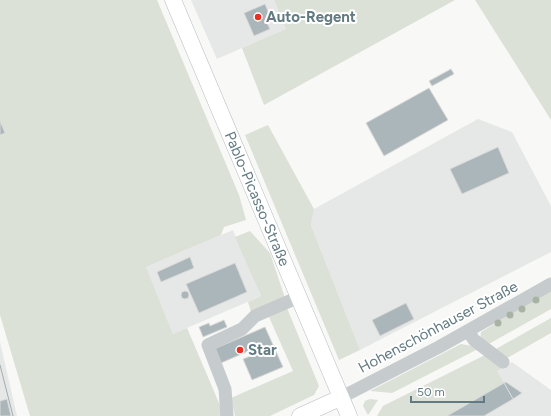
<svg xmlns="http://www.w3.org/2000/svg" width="551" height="416" viewBox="0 0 551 416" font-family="Figtree,sans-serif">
  <rect width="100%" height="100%" fill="#f8f8f6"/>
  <g fill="#e6e8e7">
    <path d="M191 0H274L286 29 217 59Z"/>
    <path d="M478 119 512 132 551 206V252L360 350 311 225 314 209Z"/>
    <path d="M233 230 261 296 173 334 146 267Z"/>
    <path d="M0 342 17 416H0Z"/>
    <path d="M512 362 551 390V416H416Z"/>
  </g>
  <g fill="#dbe1d6">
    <path d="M0 0H157L239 195 246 220 224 227 221 235 146 267 173 334 187 328 219 403 223 416H30L0 315Z"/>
    <path d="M274 0H455L264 105 242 48 286 29Z"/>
    <path d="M475 0H551V120Z"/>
    <path d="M268 125 314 209 311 225 360 350 339 360 245 135Z"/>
    <path d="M250 231 270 253 285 298 251 312 248 302 261 296 235 237Z"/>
    <path d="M551 289V309L487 345 480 340 481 332Z"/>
    <path d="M287 308 319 386 314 395 270 416H235L231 398 293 371 269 317Z"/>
    <path d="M551 318V333L507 358 494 350Z"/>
    <path d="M461 344 472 346 478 349 392 393 370 391Z"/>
    <path d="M485 355 502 368 497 371 504 383 447 416H377L383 406Z"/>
    <path d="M370 399 378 400 368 415 363 406 365 401Z"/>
  </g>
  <g fill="#aab6b9" stroke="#dadad8">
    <path d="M265 4 272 21 267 23 270 29 254 36 244 13Z"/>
    <path d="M451 69 454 74 432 86 429 81Z"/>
    <path d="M429 88 448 120 384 156 366 123Z"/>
    <path d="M0 121 5 133 0 135Z"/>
    <path d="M498 147 509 173 462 194 450 169Z"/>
    <path d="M190 257 194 268 161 282 157 272Z"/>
    <path d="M235 263 247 292 199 313 186 284Z"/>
    <circle cx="185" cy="295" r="4"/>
    <path d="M406 303 414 319 380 336 372 320Z"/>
    <path d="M224 320 227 327 203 337 199 327 209 323 210 326Z"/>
    <path d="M265 327 274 347 254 355 251 350 221 363 214 349Z"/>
    <path d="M274 347 283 367 252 380 243 359Z"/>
    <path d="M506 382 522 393 513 399 504 383Z"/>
    <path d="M504 383 513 399 484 416H447Z"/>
    <path d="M7 399 11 416H0V401Z"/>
  </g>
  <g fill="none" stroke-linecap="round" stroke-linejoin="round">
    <defs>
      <g id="major">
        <path id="s1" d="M173 0 349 416"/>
        <path d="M300 416 340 398"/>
      </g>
    </defs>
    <use href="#major" stroke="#b7bdc0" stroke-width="17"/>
    <g stroke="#c6cbcd" stroke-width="13">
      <path d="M468 331 474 340 503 362"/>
      <path d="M340 398 439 347 551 284"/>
      <path d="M227 416 225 389 208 345 242 329 255 316 299 297"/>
    </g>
    <use href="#major" stroke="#fff" stroke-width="16"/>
    <path stroke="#a2acb0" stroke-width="1" d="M0 365 13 416"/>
  </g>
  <g fill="#a9b3a4">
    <circle cx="536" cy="300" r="3.5"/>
    <circle cx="522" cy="309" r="3.5"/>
    <circle cx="510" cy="315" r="3.5"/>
    <circle cx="498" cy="323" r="3.5"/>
  </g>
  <g fill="#ed2f21" stroke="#fff" stroke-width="1.5">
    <circle cx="258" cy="17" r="4"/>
    <circle cx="240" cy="350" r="4"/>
  </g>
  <g text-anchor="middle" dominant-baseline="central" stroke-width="4" stroke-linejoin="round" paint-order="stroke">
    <g font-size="15" font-weight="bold" fill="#627a82" stroke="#fff" text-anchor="start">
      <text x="266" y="17">Auto-Regent</text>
      <text x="248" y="350">Star</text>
    </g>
    <g font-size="15" fill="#627a82" stroke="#fff">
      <text stroke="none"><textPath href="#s1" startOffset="216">Pablo-Picasso-Straße</textPath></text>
      <text transform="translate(438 327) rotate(-28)">Hohenschönhauser Straße</text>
    </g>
  </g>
  <path d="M411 396v6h73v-6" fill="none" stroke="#627a82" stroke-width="2"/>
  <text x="417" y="396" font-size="12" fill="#627a82" stroke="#ffffff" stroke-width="3" paint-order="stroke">50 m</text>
</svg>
